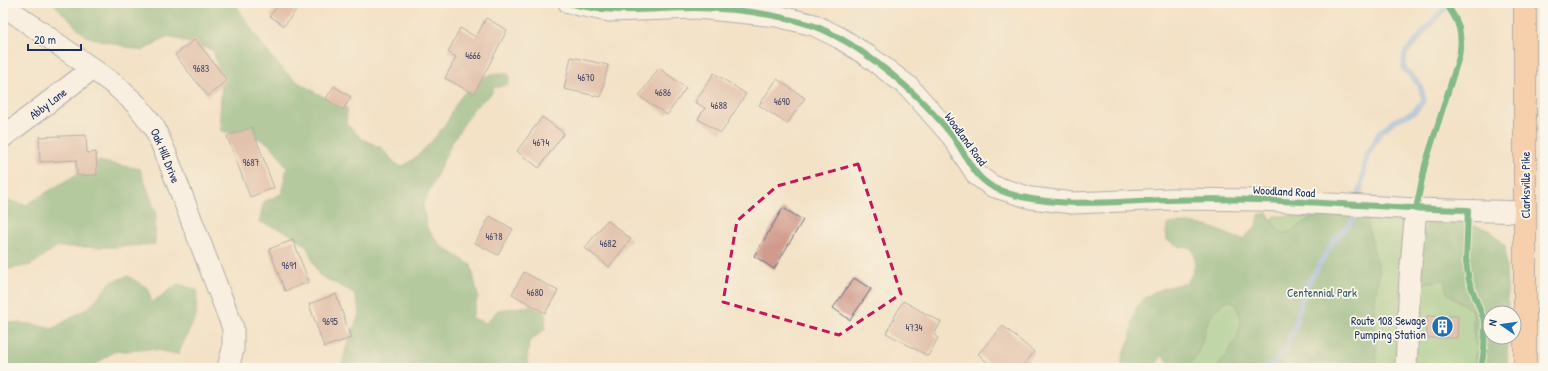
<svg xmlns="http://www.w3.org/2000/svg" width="1548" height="371" viewBox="0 0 1548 371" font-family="'Patrick Hand',sans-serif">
  <rect width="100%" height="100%" fill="#fbf7ec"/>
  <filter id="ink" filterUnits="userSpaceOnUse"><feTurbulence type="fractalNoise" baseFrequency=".025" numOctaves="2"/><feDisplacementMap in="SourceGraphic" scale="8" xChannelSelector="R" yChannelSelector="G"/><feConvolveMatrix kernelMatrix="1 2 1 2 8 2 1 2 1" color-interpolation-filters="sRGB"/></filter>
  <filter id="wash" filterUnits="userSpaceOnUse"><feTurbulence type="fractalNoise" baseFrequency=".012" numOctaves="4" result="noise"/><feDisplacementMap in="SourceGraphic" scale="16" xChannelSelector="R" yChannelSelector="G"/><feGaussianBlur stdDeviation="0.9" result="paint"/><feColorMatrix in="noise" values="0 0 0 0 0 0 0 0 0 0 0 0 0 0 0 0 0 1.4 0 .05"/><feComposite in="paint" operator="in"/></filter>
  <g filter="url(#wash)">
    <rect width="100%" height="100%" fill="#f3e2c6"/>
    <path fill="#86c77f" stroke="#507b6e" d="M1275 216 1455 220 1491 231 1505 246 1508 313H1490V337H1508L1507 368H1172Z"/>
    <g fill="#6cac6e" stroke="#446e66">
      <path d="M53 3H235C248 24 270 59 288 74 305 89 327 98 347 108L346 123 362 139 382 148 394 162 401 167C419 158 433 140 445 125 450 119 451 112 455 106 465 88 487 68 508 74L510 76 508 84 499 87H494L492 93 474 108 451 144 423 205 427 228 441 246 471 265 478 296 472 318 486 323 498 310 530 306 546 314 545 329 529 342 527 362 532 368H342L346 348 360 312 354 293 319 275 306 245 285 231 259 222 264 202 281 194 287 168C265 131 259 140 222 131L220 115 222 81 213 50 168 36 142 51 85 36Z"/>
      <path d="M98 161 140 169 156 212 155 244 115 247H56L31 265 3 270V199L26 205Z"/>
      <path d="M1267 213C1275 222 1272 225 1283 233 1297 231 1299 224 1310 219 1327 212 1349 216 1366 217L1379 272 1374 306 1377 368H1217C1231 348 1253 324 1232 301H1225C1217 308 1210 315 1207 325 1200 343 1199 371 1173 367L1162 356 1153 368H1122C1120 358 1126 348 1130 339 1133 329 1132 318 1136 309 1144 292 1171 285 1187 283 1194 272 1199 260 1191 248L1180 247 1167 240 1166 232 1168 224C1184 222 1197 223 1213 228 1223 232 1231 237 1243 239L1256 226 1259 215Z"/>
      <path d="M1429 219 1455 220 1491 231 1505 246 1508 313H1490V337H1508L1507 368H1470L1473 366 1477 348 1473 332V311L1447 293 1444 280 1420 284 1417 257Z"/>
      <path d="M128 276 149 289 151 303 178 284 197 290 196 316 178 354 150 349 113 352 91 368H3V322L32 324 52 329 89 307 111 282Z"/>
    </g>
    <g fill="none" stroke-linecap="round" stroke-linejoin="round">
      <g stroke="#7eade8" stroke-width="5.5">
        <path d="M1358 201 1367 156 1380 132 1394 121 1414 112 1424 100 1420 85 1404 68 1405 54 1441 12 1453 3"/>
        <path d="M1267 368 1284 353 1297 321 1304 290 1335 239 1353 220 1355 210"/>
      </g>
    </g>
    <g id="blocks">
      <g fill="#d09b8d">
        <path d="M280 3H287L296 10 284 26 270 16Z"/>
        <path d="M486 18 507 30 474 94 445 78 456 57 448 52 460 28 476 37Z"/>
        <path d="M195 39 227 80 208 96 175 55Z"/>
        <path d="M571 57 608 65 601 97 564 89Z"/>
        <path d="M659 68 686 88 667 115 639 96Z"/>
        <path d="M714 73 746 94 721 133 698 119 705 108 695 102Z"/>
        <path d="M777 79 805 98 787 124 759 105Z"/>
        <path d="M334 86 351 97 343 110 326 99Z"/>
        <path d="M542 117 564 133 539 168 517 151Z"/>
        <path d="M252 127 274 188 250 197 227 136Z"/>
        <path d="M86 135 87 153 96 152 97 175 77 176 76 160 40 162 39 137Z"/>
        <path d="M783 208 803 220 774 269 754 256Z"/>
        <path d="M490 216 513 229 498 255 475 243Z"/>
        <path d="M607 220 631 239 609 267 585 248Z"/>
        <path d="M293 240 309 282 285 291 269 249Z"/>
        <path d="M524 272 558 291 545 313 512 294Z"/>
        <path d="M854 278 871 289 850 320 833 308Z"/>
        <path d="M336 294 351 338 324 347 309 304Z"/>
        <path d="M903 301 941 322 934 335 938 338 928 356 886 333Z"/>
        <path d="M1427 316H1458L1457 338H1427Z"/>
        <path d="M1003 326 1034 352 1021 368H994L978 354Z"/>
      </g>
    </g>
  </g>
  <g filter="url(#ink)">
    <use href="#blocks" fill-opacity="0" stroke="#676e82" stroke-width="1"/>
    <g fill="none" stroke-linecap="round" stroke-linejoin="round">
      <defs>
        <g id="minor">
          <path d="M569 3 609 11 697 8 738 12 777 16 814 25 840 38 868 56 909 87 952 136 977 175 992 186 1031 198 1073 203 1171 199 1260 200 1416 209 1525 212"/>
          <path id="s1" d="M3 5 115 85 137 105 154 127 166 154 233 328V349L228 368"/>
          <path id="s2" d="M3 137 92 69"/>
          <path d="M1406 368 1410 277 1416 209"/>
        </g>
        <path id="major" d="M1525 368V3"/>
      </defs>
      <use href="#minor" stroke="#676e82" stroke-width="23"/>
      <use href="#major" stroke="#676e82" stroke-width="24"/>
      <use href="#minor" stroke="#fff" stroke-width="21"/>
      <use href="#major" stroke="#fbbb8c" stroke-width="22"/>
      <defs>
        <g id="cycleway">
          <path d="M569 3C611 15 652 8 695 8 733 8 774 14 811 25 824 29 838 37 850 44 889 69 922 98 951 134 965 152 972 176 993 187 1040 211 1115 201 1166 200 1197 199 1228 199 1259 200 1329 202 1398 209 1468 210L1466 262 1469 281 1485 323 1484 350 1481 368"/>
          <path d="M1416 209 1425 165 1459 57C1463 35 1460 21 1445 3"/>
        </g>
      </defs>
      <use href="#cycleway" stroke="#fbf7ec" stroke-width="8"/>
      <use href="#cycleway" stroke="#00873e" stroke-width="6"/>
    </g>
  </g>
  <path d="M0 0H1548V371H0ZM858 164 901 294 839 335 723 302 737 221 777 186Z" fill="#f3e2c6" fill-opacity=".55" fill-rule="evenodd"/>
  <path fill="none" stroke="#c2185b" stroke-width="3" stroke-dasharray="8 5" stroke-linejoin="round" d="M858 164 901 294 839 335 723 302 737 221 777 186Z"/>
  <defs>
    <symbol id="building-disc" viewBox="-11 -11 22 22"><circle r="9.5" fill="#1f6fb2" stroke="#fbf7ec"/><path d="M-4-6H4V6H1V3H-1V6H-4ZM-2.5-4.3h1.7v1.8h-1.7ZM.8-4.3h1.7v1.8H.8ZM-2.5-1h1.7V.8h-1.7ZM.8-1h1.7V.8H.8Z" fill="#fff"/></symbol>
  </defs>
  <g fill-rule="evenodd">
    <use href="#building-disc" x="1430" y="314" width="25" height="25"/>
  </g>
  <g text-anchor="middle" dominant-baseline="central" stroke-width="3.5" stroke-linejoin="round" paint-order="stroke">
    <g font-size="10" fill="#484a6a">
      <text x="473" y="55">4666</text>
      <text x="201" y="68">9683</text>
      <text x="586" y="77">4670</text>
      <text x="663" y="92">4686</text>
      <text x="782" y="101">4690</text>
      <text x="719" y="105">4688</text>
      <text x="541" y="142">4674</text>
      <text x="251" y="162">9687</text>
      <text x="494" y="236">4678</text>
      <text x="608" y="243">4682</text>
      <text x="289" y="265">9691</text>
      <text x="535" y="292">4680</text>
      <text x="330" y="321">9695</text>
      <text x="914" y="327">4734</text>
    </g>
    <g font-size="12" fill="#1b2f5e" stroke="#fbf7ec">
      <text stroke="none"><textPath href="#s2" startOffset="56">Abby Lane</textPath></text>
      <text transform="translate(966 139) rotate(54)">Woodland Road</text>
      <text stroke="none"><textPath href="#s1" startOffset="226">Oak Hill Drive</textPath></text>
      <text transform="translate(1525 185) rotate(-90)">Clarksville Pike</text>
      <text transform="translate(1284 191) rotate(3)">Woodland Road</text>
    </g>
    <g font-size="12" fill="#3b5d68" stroke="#fbf7ec">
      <text x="1322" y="292">Centennial Park</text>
    </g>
    <g font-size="12" fill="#1b2f5e" stroke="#fbf7ec" text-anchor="end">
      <text x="1426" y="320">Route 108 Sewage<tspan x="1426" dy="14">Pumping Station</tspan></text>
    </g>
  </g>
  <rect width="1548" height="371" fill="none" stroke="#fbf7ec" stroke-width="16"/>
  <g transform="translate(1502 325) rotate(283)"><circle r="19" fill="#fbf7ec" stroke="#a1a7b3"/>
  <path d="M0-3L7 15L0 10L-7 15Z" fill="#1f6fb2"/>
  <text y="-6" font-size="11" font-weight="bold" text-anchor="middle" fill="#1b2f5e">N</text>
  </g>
  <path d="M28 44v6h53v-6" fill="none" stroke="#1b2f5e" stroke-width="2"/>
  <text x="34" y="44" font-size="12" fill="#1b2f5e" stroke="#fbf7ec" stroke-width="3" paint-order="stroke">20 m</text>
</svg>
